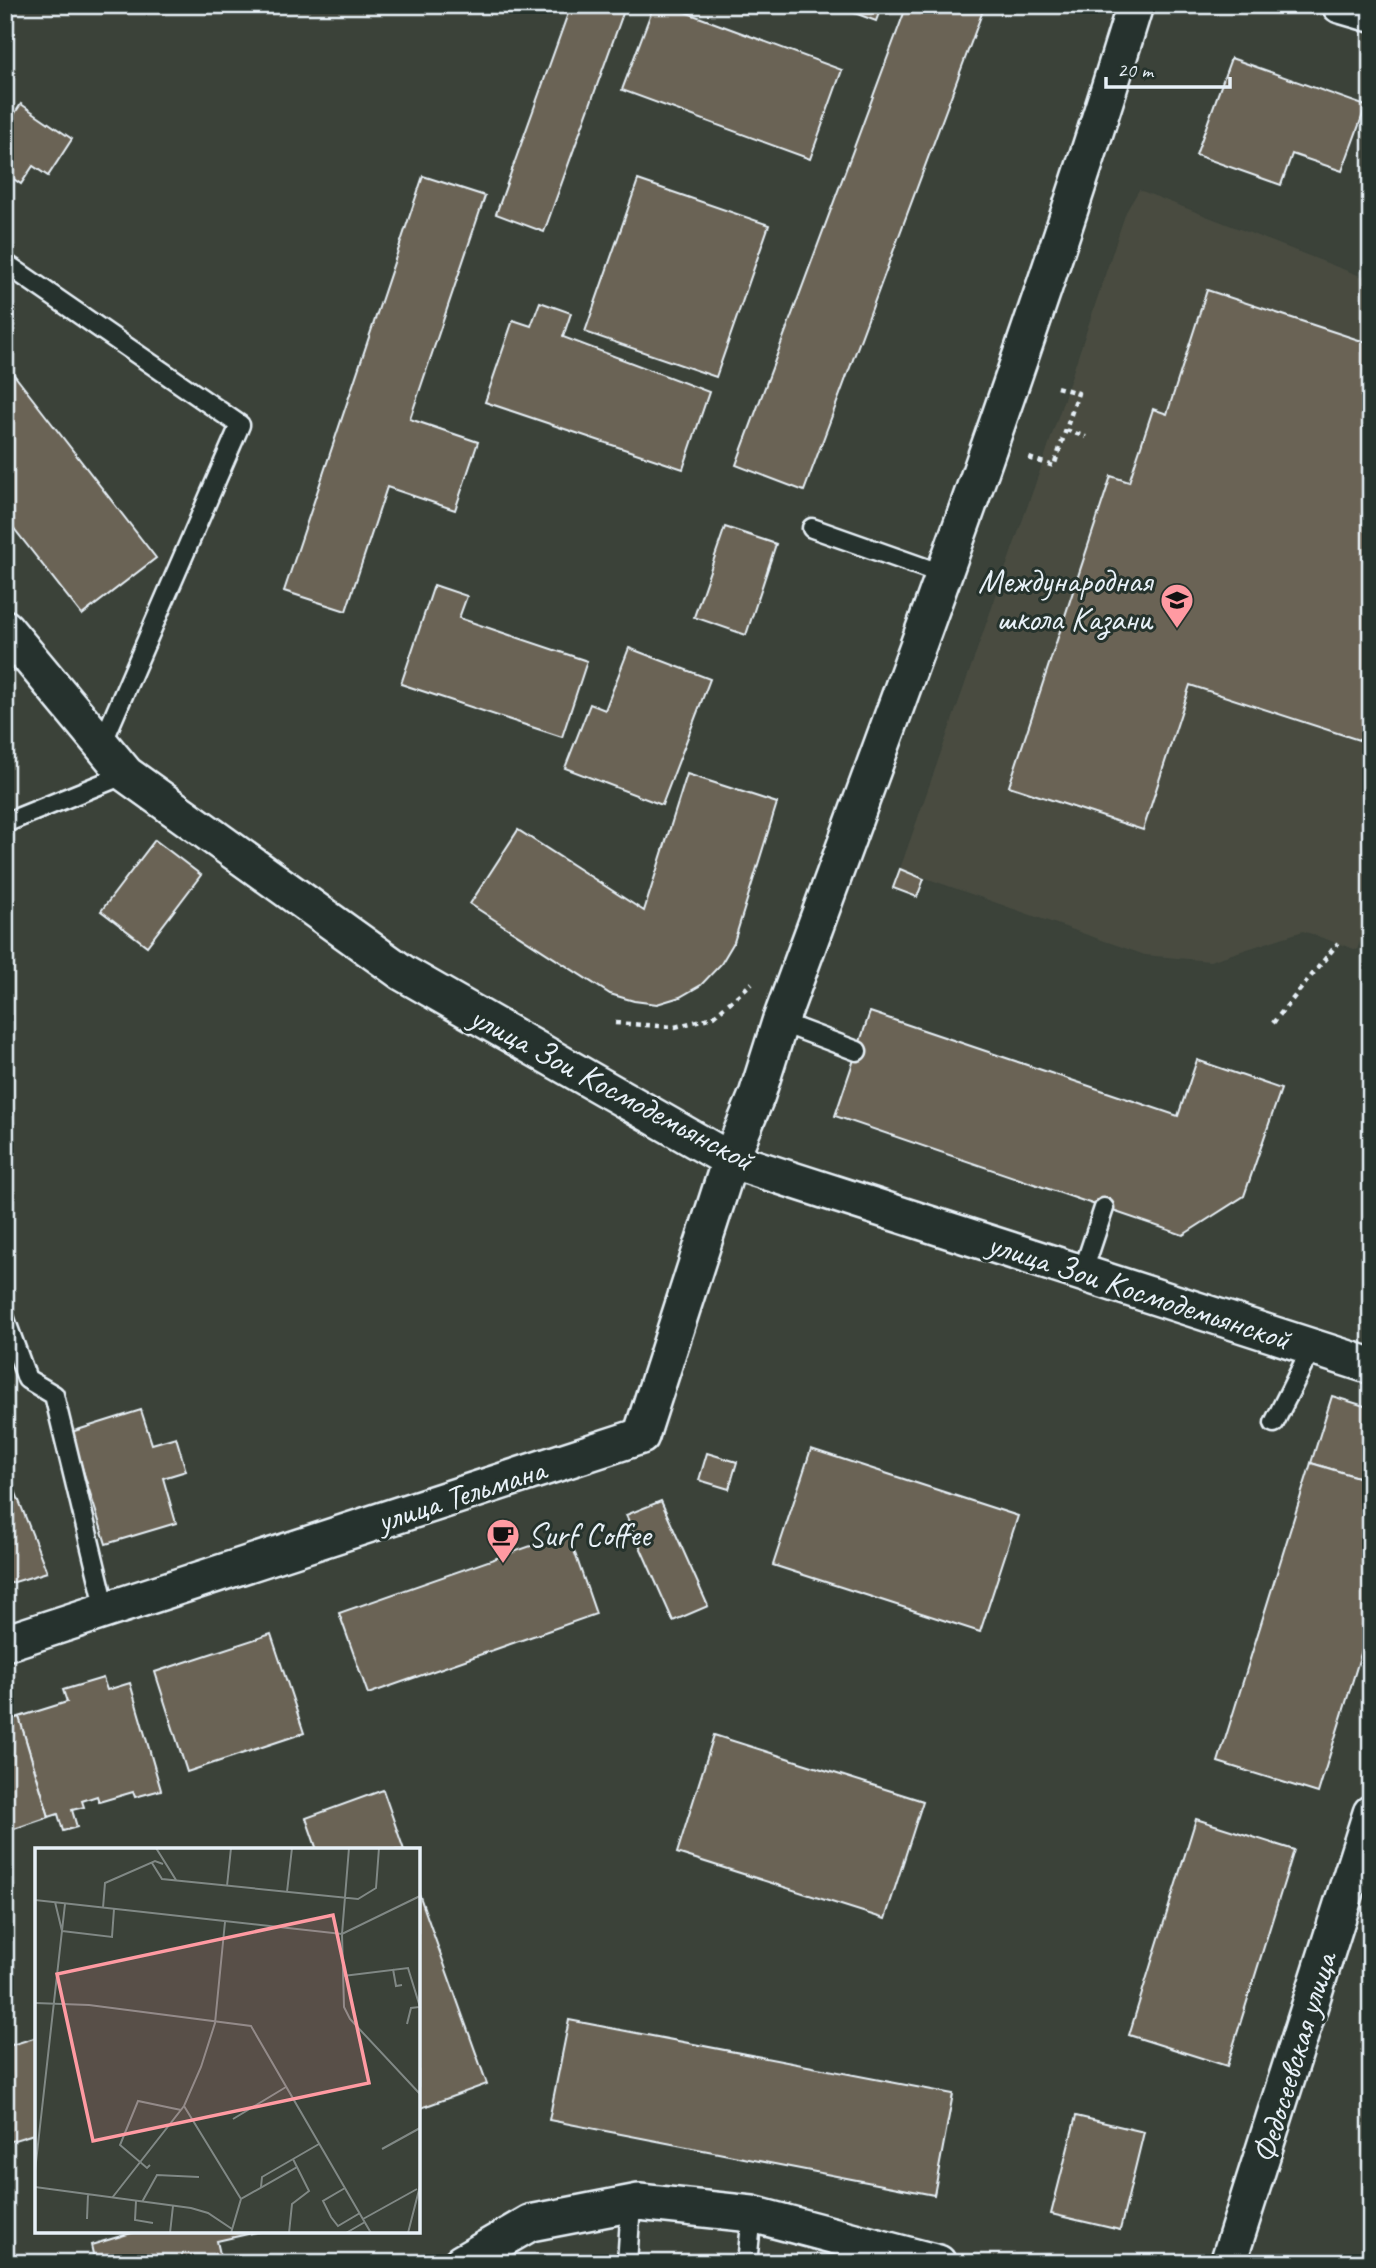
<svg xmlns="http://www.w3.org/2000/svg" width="1376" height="2268" viewBox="0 0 1376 2268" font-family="Caveat,sans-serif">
  <rect width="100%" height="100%" fill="#3b4239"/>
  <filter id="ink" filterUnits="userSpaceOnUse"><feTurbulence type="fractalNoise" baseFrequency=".0143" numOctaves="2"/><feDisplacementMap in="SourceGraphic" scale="14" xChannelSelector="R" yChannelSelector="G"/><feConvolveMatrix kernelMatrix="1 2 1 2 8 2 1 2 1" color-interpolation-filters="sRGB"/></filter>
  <g filter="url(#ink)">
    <path fill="#494c41" d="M1139 190 1363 277 1371 255V910L1357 950 1303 931 1210 961 1145 955 900 869 1043 462 1126 212Z"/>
    <g fill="#6b6454" stroke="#e8f1f8" stroke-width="2">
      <path d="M5 5H15L5 30Z"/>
      <path d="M571 5H626L544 232 496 214Z"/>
      <path d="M654 5H666L842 70 810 159 622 90Z"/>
      <path d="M833 5H882L876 21Z"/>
      <path d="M907 5H985L804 491 736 465Z"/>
      <path d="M1231 58 1366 106 1342 171 1292 154 1281 185 1196 155Z"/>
      <path d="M21 104 72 139 48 176 33 166 21 184 5 173V128Z"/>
      <path d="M423 176 485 196 410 419 478 442 455 510 387 487 346 611 284 591Z"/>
      <path d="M638 180 769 225 716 377 585 332Z"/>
      <path d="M1207 290 1371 344V741L1363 739 1362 741 1190 685 1143 830 1009 786 1111 476 1129 482 1153 409 1167 414Z"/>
      <path d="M540 302 571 313 563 337 709 392 683 469 485 402 513 320 531 326Z"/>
      <path d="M5 363 156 558 82 615 5 517Z"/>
      <path d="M725 527 776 544 746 635 694 617Z"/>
      <path d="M434 585 467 596 459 618 587 661 562 737 401 684Z"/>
      <path d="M629 648 710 679 662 805 565 768 590 704 605 710Z"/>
      <path d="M687 774 777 803 734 942 721 964 701 985 680 997 657 1004 634 1001 610 994 470 904 518 830 644 911Z"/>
      <path d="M155 840 201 875 147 946 101 911Z"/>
      <path d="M900 869 924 879 917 897 893 888Z"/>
      <path d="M870 1012 1178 1116 1197 1060 1281 1089 1244 1196 1183 1235 835 1116Z"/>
      <path d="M1332 1396 1371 1408V1481L1311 1463Z"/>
      <path d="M141 1410 152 1444 176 1437 186 1471 163 1478 176 1523 106 1544 71 1432Z"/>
      <path d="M811 1449 1018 1516 980 1632 773 1565Z"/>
      <path d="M707 1453 737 1462 729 1489 699 1480Z"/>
      <path d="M1311 1463 1371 1481V1621L1318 1793 1218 1762Z"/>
      <path d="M5 1465 47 1572 5 1585Z"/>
      <path d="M661 1501 708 1606 673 1621 626 1515Z"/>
      <path d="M568 1533 596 1614 368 1694 339 1613Z"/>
      <path d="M271 1634 304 1733 187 1772 155 1672Z"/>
      <path d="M103 1678 107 1690 130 1683 161 1790 135 1797 133 1792 99 1802 97 1796 82 1801 84 1807 72 1810 77 1827 63 1831 58 1814 49 1817 19 1717 67 1702 63 1690Z"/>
      <path d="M19 1717 49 1817 5 1832V1721Z"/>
      <path d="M714 1735 923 1801 885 1919 677 1853Z"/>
      <path d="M383 1790 404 1850H317L306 1818Z"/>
      <path d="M1196 1819 1294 1850 1227 2066 1129 2035Z"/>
      <path d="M418 1891 487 2084 418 2109Z"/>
      <path d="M569 2020 953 2094 934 2195 549 2120Z"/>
      <path d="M37 2037V2133L5 2143V2047Z"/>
      <path d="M1076 2116 1144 2132 1120 2230 1051 2214Z"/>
      <path d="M138 2231H261L217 2241 222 2263H95L91 2245Z"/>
    </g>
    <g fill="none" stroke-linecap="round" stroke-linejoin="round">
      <defs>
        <g id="service">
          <path d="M5 263 240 425 102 744"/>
          <path d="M812 528 945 575"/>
          <path d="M5 823 126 774"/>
          <path d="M780 1022 857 1051"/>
          <path d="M1082 1274 1104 1208"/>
          <path d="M5 1319 27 1379 54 1395 106 1610"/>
          <path d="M1274 1423 1312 1347"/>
          <path d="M627 2263 631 2204"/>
          <path d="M747 2263 752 2214"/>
        </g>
        <g id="minor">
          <path d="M1340 5 1371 14"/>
          <path d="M5 628 126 774 403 973 730 1160 1371 1366"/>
          <path d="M5 1643 641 1436 730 1160 757 1095 780 1022C904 685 1030 349 1135 5"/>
          <path d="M461 2263 530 2223 639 2202 752 2214 938 2263"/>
          <path d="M1228 2263 1371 1813"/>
        </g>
      </defs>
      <use href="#service" stroke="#e8f1f8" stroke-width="23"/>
      <use href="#minor" stroke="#e8f1f8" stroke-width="40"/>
      <g stroke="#e8f1f8" stroke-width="4.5" stroke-dasharray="5 5" stroke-linecap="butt">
        <path d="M1066 430 1086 437"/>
        <path d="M1029 458 1054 466 1078 393 1053 386"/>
        <path d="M615 1023 675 1027 713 1017 752 983"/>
        <path d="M1273 1023 1338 943"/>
      </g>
      <use href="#service" stroke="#26332d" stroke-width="18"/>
      <use href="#minor" stroke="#26332d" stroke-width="35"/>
    </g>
  </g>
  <defs>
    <symbol id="school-pin" viewBox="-11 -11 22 30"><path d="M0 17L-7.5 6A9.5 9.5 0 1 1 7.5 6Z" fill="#ff9aa2" stroke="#26332d"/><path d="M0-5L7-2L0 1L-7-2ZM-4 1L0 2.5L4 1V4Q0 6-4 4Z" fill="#111"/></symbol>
    <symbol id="cafe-pin" viewBox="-11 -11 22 30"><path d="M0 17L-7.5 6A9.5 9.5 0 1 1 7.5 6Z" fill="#ff9aa2" stroke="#26332d"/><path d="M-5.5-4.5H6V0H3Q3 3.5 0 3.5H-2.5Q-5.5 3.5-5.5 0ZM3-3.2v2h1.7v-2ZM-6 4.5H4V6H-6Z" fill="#111"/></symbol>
  </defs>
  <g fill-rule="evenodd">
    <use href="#school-pin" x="1158" y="581" width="38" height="52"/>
    <use href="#cafe-pin" x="484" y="1516" width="38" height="52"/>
  </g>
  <g text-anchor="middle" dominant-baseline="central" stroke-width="6" stroke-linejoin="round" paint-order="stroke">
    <g font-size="33" fill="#e8f1f8" stroke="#26332d" text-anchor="end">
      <text x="1152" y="581">Международная<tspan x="1152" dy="38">школа Казани</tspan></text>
      <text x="528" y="1535" text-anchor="start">Surf Coffee</text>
    </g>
    <g font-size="33" fill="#e8f1f8" stroke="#26332d">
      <text transform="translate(612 1088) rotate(28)">улица Зои Космодемьянской</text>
      <text transform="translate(1139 1291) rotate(18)">улица Зои Космодемьянской</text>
      <text transform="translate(461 1495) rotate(-18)">улица Тельмана</text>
      <text transform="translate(1294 2058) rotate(-73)">Федосеевская улица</text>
    </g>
  </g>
  <g transform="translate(35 1848)">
    <rect width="385" height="385" fill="#3b4239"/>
    <path fill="none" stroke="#808885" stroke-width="2" d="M121 0 141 32M314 0 307 86 309 159 315 171 385 246M117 15 127 31 323 51 341 40 344 0M0 22V52M192 38 196 0M252 44 257 0M0 52 307 86 385 48M20 54 27 83M68 60 70 35 120 13 128 16M27 83 77 89 79 61M358 121 361 138 367 137M308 128 373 120 385 159 376 160 372 176M0 155 54 157 216 178 336 385M149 258 206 351M198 271 251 239M347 301 385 280M115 317 112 320 85 297 103 253 146 262M0 323 30 56M0 339 156 360 173 365 197 381M226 339 227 329 284 296M310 340 288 353 296 369 303 378 325 365M77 350 149 258 166 219 180 175 190 74M101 353 100 372 118 375M107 354 122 327 164 329M52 371 53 346M328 371 382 341M135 385 138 358M196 385 206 351 262 319 258 311M254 385 257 356 274 343 262 319M311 385 330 374M373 385 385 338"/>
    <path fill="#ff9aa2" fill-opacity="0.15" stroke="#ff9aa2" stroke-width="3.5" d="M298 67 334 235 58 293 22 126Z"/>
    <rect width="385" height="385" fill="none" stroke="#e8f1f8" stroke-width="3.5"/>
  </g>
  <rect width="1376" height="2268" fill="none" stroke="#26332d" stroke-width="28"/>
  <rect x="14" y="14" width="1348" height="2240" fill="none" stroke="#e8f1f8" stroke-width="2.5" filter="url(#ink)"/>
  <path d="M1106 77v10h124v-10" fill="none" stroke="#e8f1f8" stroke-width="3.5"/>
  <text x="1117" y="77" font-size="21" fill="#e8f1f8" stroke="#26332d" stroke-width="5" paint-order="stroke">20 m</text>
</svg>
